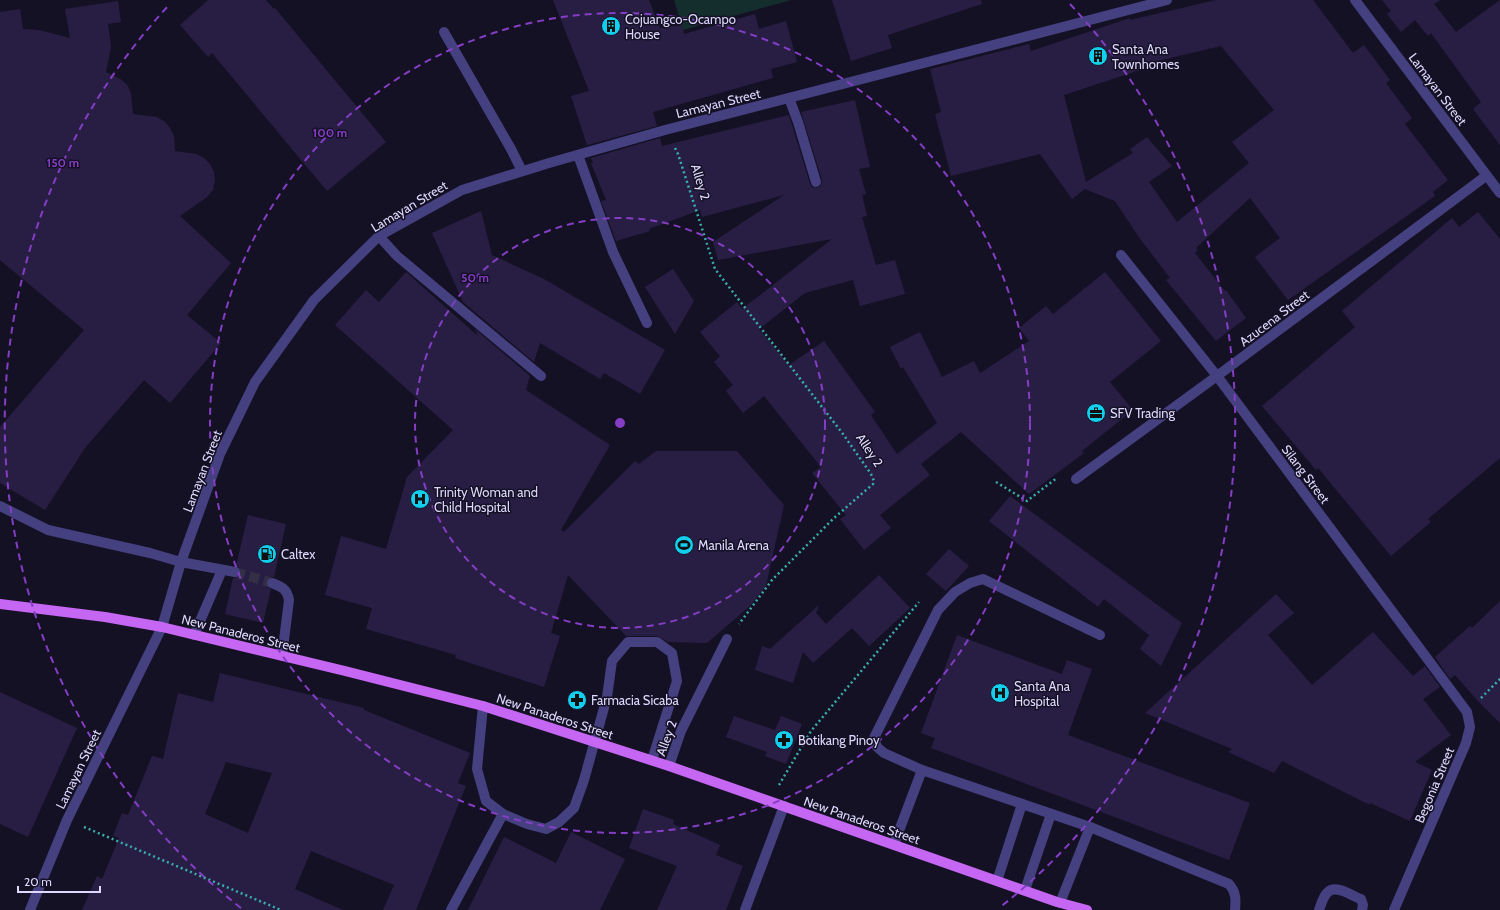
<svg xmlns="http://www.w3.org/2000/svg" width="1500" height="910" viewBox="0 0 1500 910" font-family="Cabin,sans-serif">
  <rect width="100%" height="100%" fill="#151125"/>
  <path fill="#142e2e" d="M674 0H791L683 30Z"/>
  <g fill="#281e44" fill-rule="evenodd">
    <path d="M208 0H266L274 9 275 8 386 142 327 191 212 53 208 57 180 25Z"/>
    <path d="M553 0H649L660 28 682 25 684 34 755 14 759 29 786 21 797 62 771 69 773 78 653 112 657 126 587 145 571 96 589 91Z"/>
    <path d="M832 0H981L982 4 888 35 892 48 851 61Z"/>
    <path d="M1216 0H1313L1353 53 1364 45 1390 80 1386 83 1412 118 1405 124 1448 180 1433 192 1435 196 1288 300 1255 257 1280 238 1250 198 1196 248 1198 250 1195 253 1225 291 1226 290 1246 318 1216 341 1166 280 1170 278 1138 236 1115 201 1085 189 1072 199 1040 154 951 176 935 114 941 112 930 69 1029 44 1031 51 1130 18V20ZM1221 46 1274 110 1232 142 1249 163 1177 222 1149 182 1172 166 1147 137 1130 149 1133 153 1086 182 1064 95 1146 68 1145 64Z"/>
    <path d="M1382 0H1440L1434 4 1456 32 1500 0V145L1473 109 1481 102 1431 33 1428 36 1415 20 1401 32 1387 14 1391 11Z"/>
    <path d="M118 1 121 22 108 24 111 47 106 72 122 80 128 86 131 94 133 114 157 117 165 122 170 128 174 136 175 151 196 154 204 158 210 164 214 172 215 181 213 190 207 197 180 216 231 263 187 315 221 343 170 403 144 380 85 448 45 510 0 483V427L84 330 0 260V12L20 9 23 29 39 30 70 38 65 9Z"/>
    <path d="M855 100 870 167 859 169 866 194 862 195 867 216 862 217 876 265 895 260 905 294 860 306 853 280 805 293 759 329 789 365 824 341 875 412 871 415 897 454 937 423 903 367 901 369 890 347 920 332 942 377 974 361 980 373 1029 341 1019 328 1046 306 1053 314 1105 272 1161 341 1110 382 1133 410 1082 451 1084 453 1029 494 961 432 921 464 930 475 880 515 891 528 864 550 840 519 846 515 812 473 821 467 764 396 743 413 726 391 733 385 714 362 720 356 700 332 737 302 742 309 832 239 718 260 713 242 784 195 702 217 700 210 649 229 650 231 616 241 601 201 606 200 591 163H593L591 158 660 138 662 146 789 115 810 184 812 187 817 188 821 186 822 180 801 112Z"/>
    <path d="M481 211 492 255 544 279 665 350 640 394 604 373 600 379 540 343 534 362 463 302 432 233Z"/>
    <path d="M1478 212 1500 239V458L1428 519 1431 522 1391 556 1318 468 1316 470 1262 406 1355 327 1342 311 1452 218 1459 227Z"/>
    <path d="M673 269 694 301 675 334 645 287Z"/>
    <path d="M406 272 478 336 475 329 530 376 526 390 610 445 561 530 564 532 635 461 639 464 656 451H737L784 505 766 586 750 606 707 643 668 642 657 636H626L568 575 551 633 560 636 544 687 455 658 456 655 366 629 372 608 325 595 341 536 386 549 407 477 453 430 335 325 366 290 379 302Z"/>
    <path d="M1010 496 1182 623 1161 666 1140 649 1149 635 1104 599 1098 607 989 521Z"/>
    <path d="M248 515 286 524 274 577 268 578 266 581 267 587 271 589 263 623 225 614 233 578H238L241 574V569L236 566Z"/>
    <path d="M949 549 969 566 946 591 926 574Z"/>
    <path d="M879 575 910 608 869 646 852 628 813 663 803 652 793 683 755 670 762 646 770 649 819 605 816 613 826 624Z"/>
    <path d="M1276 594 1294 613 1268 635 1312 685 1373 632 1413 676 1425 666 1440 687 1423 699 1451 735 1415 762 1432 770 1410 821 1370 803V805L1282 761 1274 773 1228 752 1232 749 1145 713Z"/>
    <path d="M1500 601V723L1477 700 1455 675 1450 679 1435 657 1470 626 1472 628Z"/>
    <path d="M957 635 1062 674 1067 660 1092 669 1068 735 1250 803 1229 860 931 748 935 738 921 733Z"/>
    <path d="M220 673 364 708V710L470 753 458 783 466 786 416 910H383L394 885 311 851 295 889 343 910H82L97 876 102 879 119 838 113 836 122 813 128 815 152 756 163 759 178 693 213 702ZM226 762 272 773 248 833 205 814Z"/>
    <path d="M0 692 77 728 28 837 0 824Z"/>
    <path d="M734 716 775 730 781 716 802 724 786 764 765 756 767 752 726 737Z"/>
    <path d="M643 809 674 820 673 824 720 845 716 855 743 866 726 910H657L677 866 629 848Z"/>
    <path d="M571 832 625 859 600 910H468L504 837 556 863Z"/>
  </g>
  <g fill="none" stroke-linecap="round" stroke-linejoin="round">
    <path stroke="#332f45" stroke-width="10" stroke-dasharray="10 5" stroke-linecap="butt" d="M235 572 272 583"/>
    <g stroke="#39afac" stroke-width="2.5" stroke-dasharray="2 3" stroke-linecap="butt">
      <path d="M675 148 678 154 715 269 843 434 871 474 874 481 873 484 834 518 772 580 739 624"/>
      <path d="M996 482 1027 501 1054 480H1057"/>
      <path d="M1481 698 1500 679"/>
      <path d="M779 785 811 731 919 602"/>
      <path d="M84 827 281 910"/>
    </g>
    <g stroke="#454080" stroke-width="10">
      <path d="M1355 0 1500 193"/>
      <path d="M444 32 511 149 522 171"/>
      <path d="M789 98 798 122 816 182"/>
      <path d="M578 155 613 252 647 323"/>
      <path d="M379 236 397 256 541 376"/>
      <path d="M1121 255 1217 376 1467 712 1470 727 1466 743 1394 910"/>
      <path d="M1076 479 1217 376 1486 176"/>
      <path d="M0 506 48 530 150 553 181 562 235 572"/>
      <path d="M272 583C282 587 287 589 289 600L282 656"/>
      <path d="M194 635 222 570"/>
      <path d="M483 706 477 769 486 801 503 814 527 824 546 829 559 822 574 808 584 780 607 697 612 661 628 642H657L672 653 677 681 652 760"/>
      <path d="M669 766 681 731 727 639"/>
      <path d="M922 770 884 753 877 747 874 738 938 610 955 592 970 583 983 579 1100 635"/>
      <path d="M894 844 922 770 1090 827 1229 884C1236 892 1236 899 1235 910"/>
      <path d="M997 881 1022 804"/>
      <path d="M1025 890 1051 814"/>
      <path d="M1060 903 1090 827"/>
      <path d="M30 910 67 820 162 627 181 562 220 454 255 382 314 300 379 236 462 190 549 163 665 130 1167 0"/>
      <path d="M451 910 503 814"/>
      <path d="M745 910 784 806"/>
      <path d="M1319 910C1321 905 1323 896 1328 892 1336 884 1352 896 1361 899L1363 905 1362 910"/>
    </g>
    <path stroke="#c567f3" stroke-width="10" d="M0 604 105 617 162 627 345 671 483 706 669 766 1057 902 1087 910"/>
  </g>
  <g fill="none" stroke="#853dc5" stroke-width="2" stroke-dasharray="7 5">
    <circle cx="620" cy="423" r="205"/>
    <circle cx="620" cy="423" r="410"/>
    <path d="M241 908A615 615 0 0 1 170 4M1070 4A615 615 0 0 1 999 908"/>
  </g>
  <defs>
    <symbol id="building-disc" viewBox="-11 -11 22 22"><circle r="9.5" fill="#13ceed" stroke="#151125"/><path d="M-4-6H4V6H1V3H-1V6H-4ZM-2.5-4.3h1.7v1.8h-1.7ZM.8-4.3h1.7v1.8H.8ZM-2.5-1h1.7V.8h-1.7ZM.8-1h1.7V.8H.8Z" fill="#111"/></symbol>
    <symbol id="office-disc" viewBox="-11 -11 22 22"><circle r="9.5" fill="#13ceed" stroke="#151125"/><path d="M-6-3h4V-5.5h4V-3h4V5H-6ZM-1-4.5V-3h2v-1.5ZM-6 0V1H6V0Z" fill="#111"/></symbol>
    <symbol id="hospital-disc" viewBox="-11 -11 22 22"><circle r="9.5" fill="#13ceed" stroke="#151125"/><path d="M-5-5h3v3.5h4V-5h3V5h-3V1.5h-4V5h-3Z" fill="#111"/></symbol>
    <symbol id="stadium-disc" viewBox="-11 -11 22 22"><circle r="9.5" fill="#13ceed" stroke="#151125"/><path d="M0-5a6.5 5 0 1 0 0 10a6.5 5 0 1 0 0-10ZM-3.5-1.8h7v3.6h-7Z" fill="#111"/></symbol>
    <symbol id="fuel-disc" viewBox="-11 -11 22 22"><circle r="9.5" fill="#13ceed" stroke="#151125"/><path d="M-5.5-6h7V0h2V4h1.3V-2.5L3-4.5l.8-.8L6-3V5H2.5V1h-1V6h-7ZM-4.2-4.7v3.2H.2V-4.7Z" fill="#111"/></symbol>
    <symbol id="pharmacy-disc" viewBox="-11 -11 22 22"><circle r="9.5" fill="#13ceed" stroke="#151125"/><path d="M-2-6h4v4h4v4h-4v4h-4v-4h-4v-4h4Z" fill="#111"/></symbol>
  </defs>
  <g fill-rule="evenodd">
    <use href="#building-disc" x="600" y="15" width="22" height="22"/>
    <use href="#building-disc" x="1087" y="45" width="22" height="22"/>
    <use href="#office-disc" x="1085" y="402" width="22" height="22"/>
    <use href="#hospital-disc" x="409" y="488" width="22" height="22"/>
    <use href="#stadium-disc" x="673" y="534" width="22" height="22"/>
    <use href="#fuel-disc" x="256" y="543" width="22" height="22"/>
    <use href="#hospital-disc" x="989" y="682" width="22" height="22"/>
    <use href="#pharmacy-disc" x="566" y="689" width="22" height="22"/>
    <use href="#pharmacy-disc" x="773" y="729" width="22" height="22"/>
  </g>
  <g text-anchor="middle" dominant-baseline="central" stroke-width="3" stroke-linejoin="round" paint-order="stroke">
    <g font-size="13" fill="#ddd8fc" stroke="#151125" text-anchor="start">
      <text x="625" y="19">Cojuangco-Ocampo<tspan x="625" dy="15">House</tspan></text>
      <text x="1112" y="49">Santa Ana<tspan x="1112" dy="15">Townhomes</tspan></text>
      <text x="1110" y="413">SFV Trading</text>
      <text x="434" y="492">Trinity Woman and<tspan x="434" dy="15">Child Hospital</tspan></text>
      <text x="698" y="545">Manila Arena</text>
      <text x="281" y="554">Caltex</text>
      <text x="1014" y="686">Santa Ana<tspan x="1014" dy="15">Hospital</tspan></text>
      <text x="591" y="700">Farmacia Sicaba</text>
      <text x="798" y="740">Botikang Pinoy</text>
    </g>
    <g font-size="13" fill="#ddd8fc" stroke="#151125">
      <text transform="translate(1438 89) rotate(53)">Lamayan Street</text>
      <text transform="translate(718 103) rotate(-14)">Lamayan Street</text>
      <text transform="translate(701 182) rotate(73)">Alley 2</text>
      <text transform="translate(409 206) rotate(-31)">Lamayan Street</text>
      <text transform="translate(1274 318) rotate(-37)">Azucena Street</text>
      <text transform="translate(870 450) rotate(56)">Alley 2</text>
      <text transform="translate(202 471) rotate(-69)">Lamayan Street</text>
      <text transform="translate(1306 474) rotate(53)">Silang Street</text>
      <text transform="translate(241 633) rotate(14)">New Panaderos Street</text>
      <text transform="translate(555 716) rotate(18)">New Panaderos Street</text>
      <text transform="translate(666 738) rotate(-70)">Alley 2</text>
      <text transform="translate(78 769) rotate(-64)">Lamayan Street</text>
      <text transform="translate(1434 785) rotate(-67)">Begonia Street</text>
      <text transform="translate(862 820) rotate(19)">New Panaderos Street</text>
    </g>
  </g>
  <circle cx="620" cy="423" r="6" fill="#853dc5" stroke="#151125" stroke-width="2"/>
  <g font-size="12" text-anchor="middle" font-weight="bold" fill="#853dc5" stroke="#151125" stroke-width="3" stroke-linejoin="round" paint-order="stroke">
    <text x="330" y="137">100 m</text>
    <text x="63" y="167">150 m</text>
    <text x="475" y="282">50 m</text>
  </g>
  <path d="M18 886v6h82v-6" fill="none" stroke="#ddd8fc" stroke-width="2"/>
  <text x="24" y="886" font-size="12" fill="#ddd8fc" stroke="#151125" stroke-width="3" paint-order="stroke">20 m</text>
</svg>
